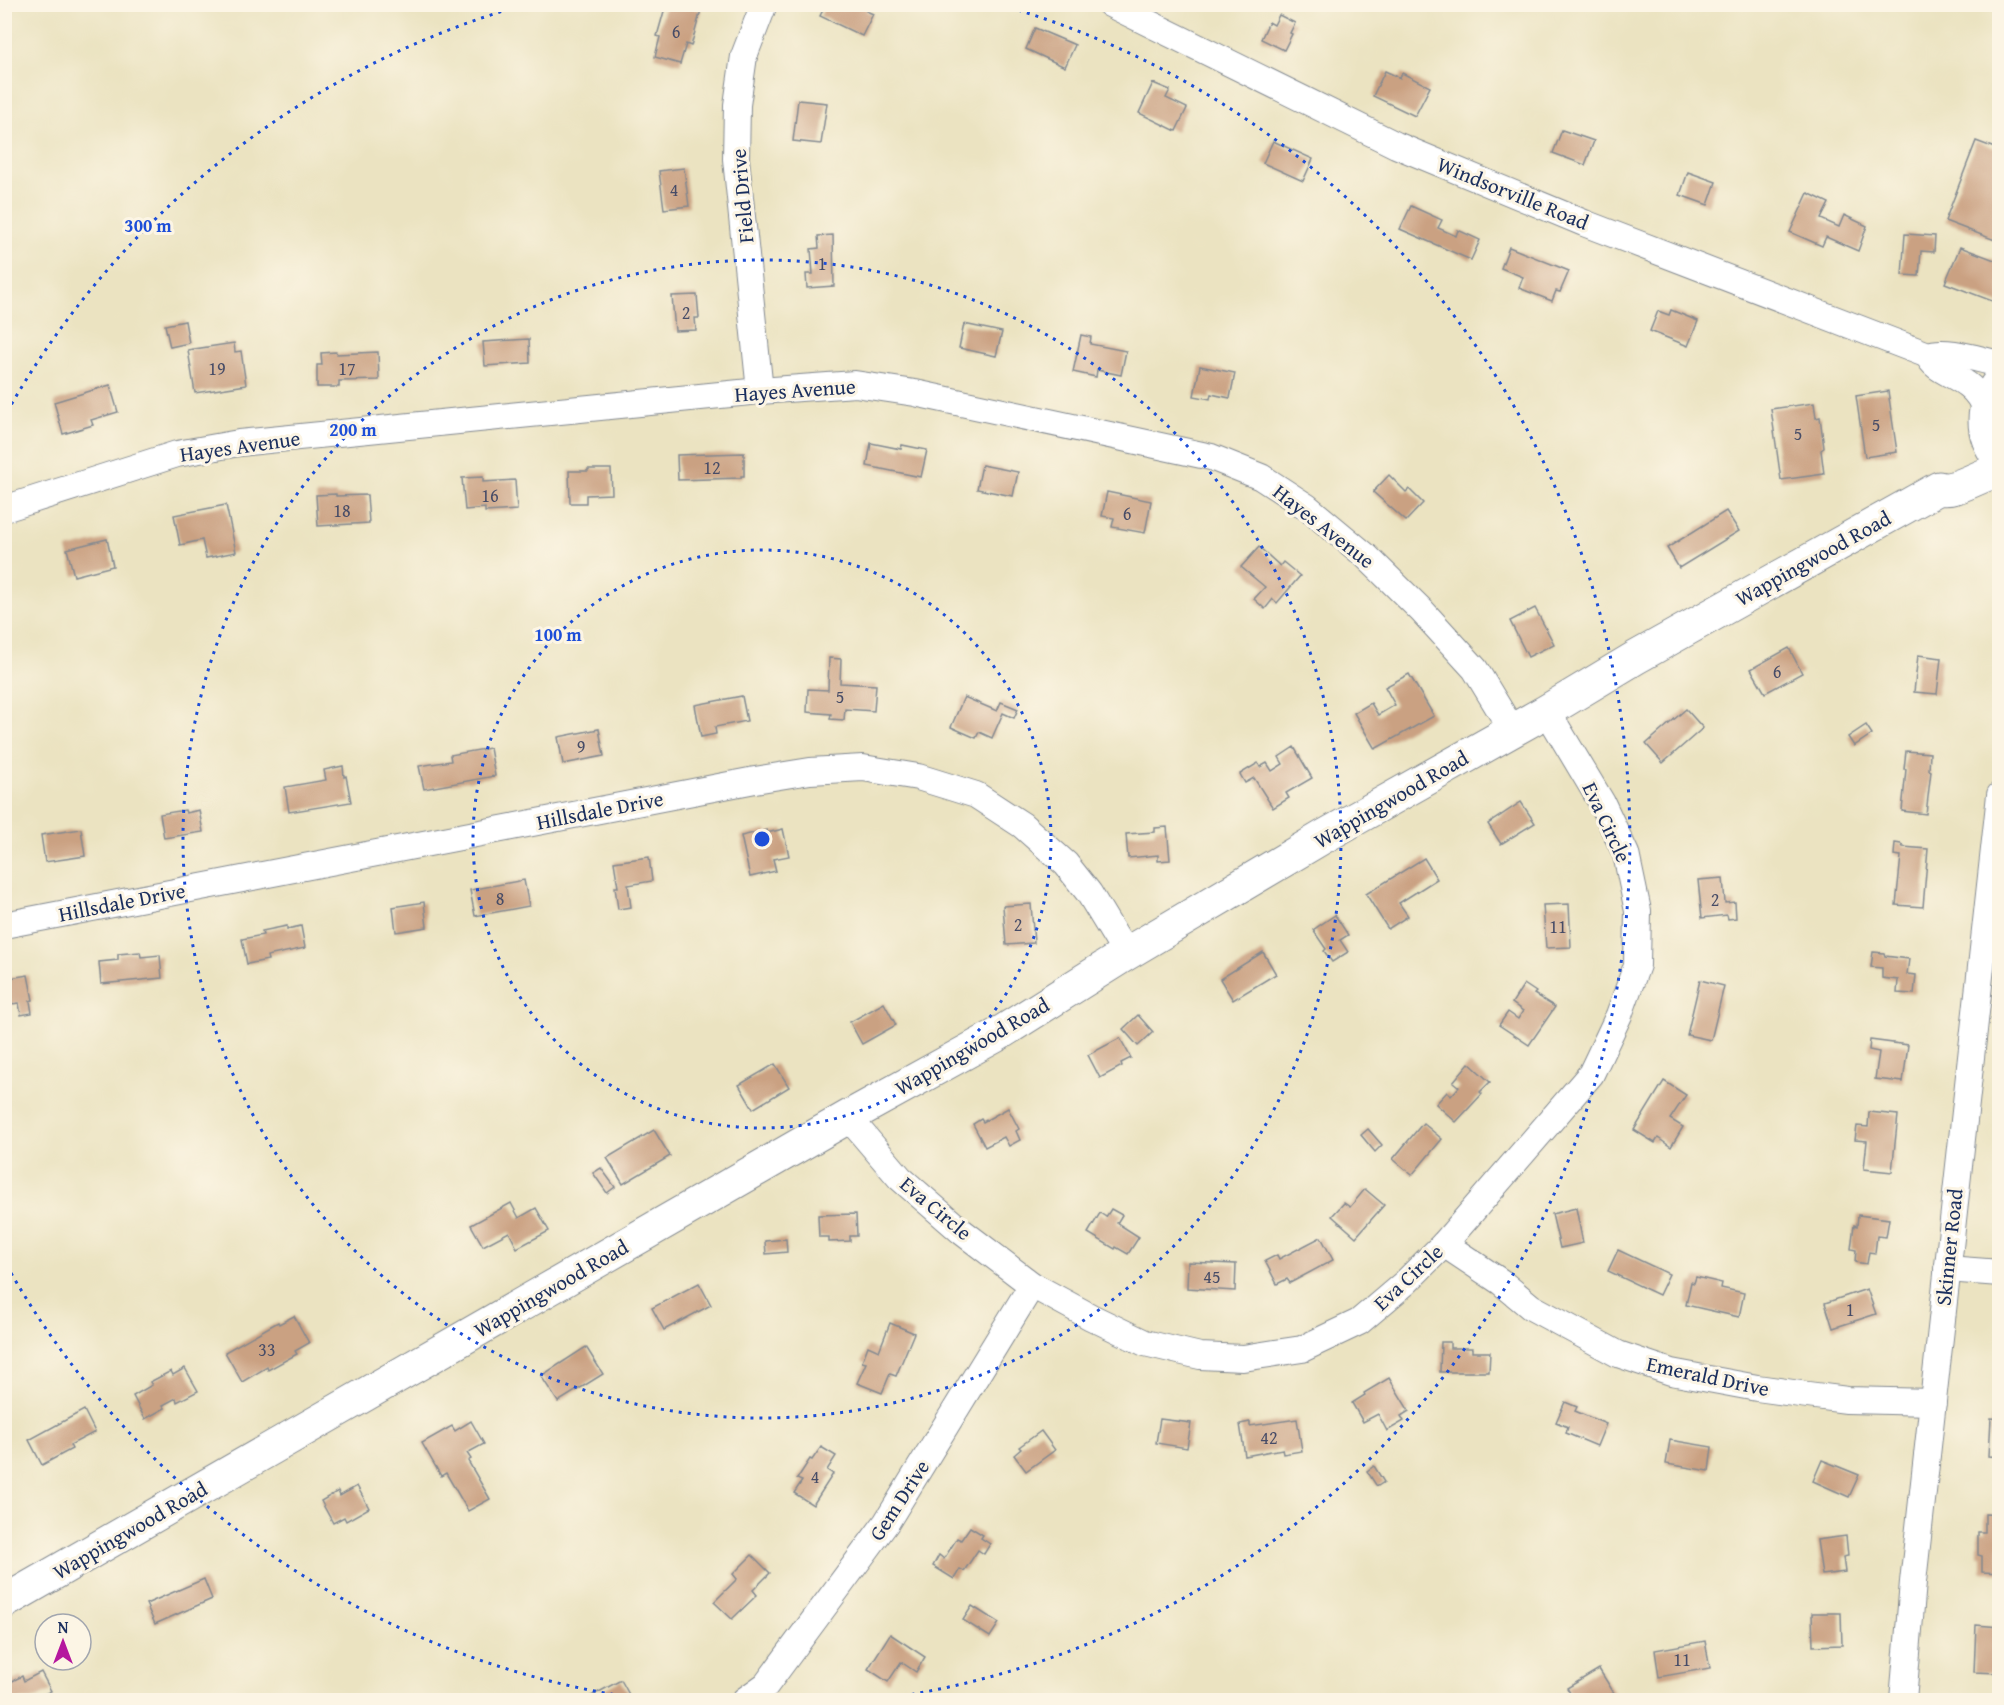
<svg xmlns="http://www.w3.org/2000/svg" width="2004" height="1705" viewBox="0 0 2004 1705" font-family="'Gentium Book Plus',serif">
  <rect width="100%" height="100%" fill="#fcf5e5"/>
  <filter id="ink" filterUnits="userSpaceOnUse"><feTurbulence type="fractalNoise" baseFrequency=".0167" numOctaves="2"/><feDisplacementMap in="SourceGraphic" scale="12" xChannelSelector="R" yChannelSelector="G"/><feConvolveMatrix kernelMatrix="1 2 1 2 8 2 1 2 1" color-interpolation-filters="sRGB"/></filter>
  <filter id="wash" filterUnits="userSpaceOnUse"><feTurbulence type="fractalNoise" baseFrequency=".008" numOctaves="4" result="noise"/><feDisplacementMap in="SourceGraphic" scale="24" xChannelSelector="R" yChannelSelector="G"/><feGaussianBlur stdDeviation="1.35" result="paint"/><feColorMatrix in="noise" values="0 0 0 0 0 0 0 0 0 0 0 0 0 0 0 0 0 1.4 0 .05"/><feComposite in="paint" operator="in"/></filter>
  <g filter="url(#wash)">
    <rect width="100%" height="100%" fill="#ebe3c1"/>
    <g id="blocks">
      <g fill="#caa182">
        <path d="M666 4H679L701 10 691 46 686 44 680 64 655 57 660 37 657 36Z"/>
        <path d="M826 4H870L866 11 873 14 862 36 820 16Z"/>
        <path d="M1279 15 1295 23 1290 33 1292 34 1284 50 1261 39 1269 22 1274 25Z"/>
        <path d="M1035 28 1075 45 1065 67 1026 49Z"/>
        <path d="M1385 71 1400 78 1402 73 1430 87 1415 116 1373 96Z"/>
        <path d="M1153 83 1170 90 1166 98 1187 108 1176 131 1139 113Z"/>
        <path d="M798 100 827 103 821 144 793 141Z"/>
        <path d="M1562 130 1594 141 1585 165 1553 153Z"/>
        <path d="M1273 141 1313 159 1303 181 1263 163Z"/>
        <path d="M1976 141 2000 150V242L1945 221Z"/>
        <path d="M684 168 689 206 664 209 659 171Z"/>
        <path d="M1688 172 1716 182 1708 205 1680 195Z"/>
        <path d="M1808 193 1829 203 1821 219 1839 227 1844 215 1867 226 1858 251 1826 237 1822 246 1790 232Z"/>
        <path d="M1411 206 1442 220 1438 228 1456 236 1458 230 1480 240 1471 260 1400 229Z"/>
        <path d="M1905 234 1935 236 1934 252 1921 251 1919 276 1902 275Z"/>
        <path d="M833 235 834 286 807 288 806 274H813L811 249 819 248 818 236Z"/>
        <path d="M1509 247 1569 271 1560 292 1556 291 1552 301 1519 288 1523 277 1501 268Z"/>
        <path d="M1960 247 2000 262V304L1945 283Z"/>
        <path d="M697 295 699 318H695L696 330 675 331 672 296Z"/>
        <path d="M1671 310 1698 321 1688 346 1650 331 1658 311 1669 315Z"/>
        <path d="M185 321 189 343 170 347 165 325Z"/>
        <path d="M964 324 1002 332 996 356 959 348Z"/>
        <path d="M1081 335 1091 337 1090 344 1126 351 1121 375 1097 370 1096 377 1073 372Z"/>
        <path d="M529 339 530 363 485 366 483 342Z"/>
        <path d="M234 343 235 352 241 351 246 385 195 393 188 350Z"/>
        <path d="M336 352 337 354 378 352 379 380 339 381V387H317V365H322L321 353Z"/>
        <path d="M1200 366 1235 373 1230 398 1211 394 1210 399 1194 396Z"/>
        <path d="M110 385 118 412 91 420 93 425 63 434 54 402Z"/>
        <path d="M1888 391 1897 452 1865 457 1856 396Z"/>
        <path d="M1814 403 1816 418 1820 417 1824 448 1821 450 1824 474 1781 480 1771 409Z"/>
        <path d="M871 443 901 449 902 445 927 450 921 477 867 466Z"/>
        <path d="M744 453V476H741V478L678 480 677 455Z"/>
        <path d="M982 465 1018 472 1013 496 977 489Z"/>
        <path d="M588 469H611L612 494 586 495V503H570L569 471H588Z"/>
        <path d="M1389 475 1406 492 1409 489 1423 503 1406 521 1373 492Z"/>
        <path d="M483 477V482L515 480 517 510 485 512V508L465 510 462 478Z"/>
        <path d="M1107 492 1151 501 1145 533 1112 527 1114 518 1102 516Z"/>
        <path d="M336 494V496L367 495 369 523 318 526 316 495Z"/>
        <path d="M226 505 236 552 206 558 202 540 180 545 174 515Z"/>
        <path d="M1726 511 1739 531 1679 568 1667 548Z"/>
        <path d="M107 539 113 566 74 576 67 549Z"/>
        <path d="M1259 547 1280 566 1283 562 1300 576 1277 603 1273 599 1265 609 1254 599 1265 587 1241 567Z"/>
        <path d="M1535 608 1554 644 1528 657 1510 621Z"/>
        <path d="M1789 648 1802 673 1765 693 1751 669Z"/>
        <path d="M1918 655 1941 658 1937 694 1914 692Z"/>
        <path d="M829 658 841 659 840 683 876 685 874 711 845 709 844 720 830 719 831 714 807 712 808 689 828 690Z"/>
        <path d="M1409 674 1434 716 1375 749 1354 713 1371 703 1378 715 1395 705 1385 687Z"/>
        <path d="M742 696 747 721 715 727 716 734 701 737 695 705Z"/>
        <path d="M964 697 997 711 1001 702 1018 709 1014 718 1003 713 992 738 979 732 976 738 951 727Z"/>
        <path d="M1686 709 1703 728 1663 763 1646 744Z"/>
        <path d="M1866 725 1872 734 1854 746 1848 737Z"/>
        <path d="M599 729 604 756 563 764 558 737Z"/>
        <path d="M1294 747 1312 778 1286 793 1289 798 1273 808 1254 778 1245 783 1240 774 1258 763 1260 767 1267 763 1272 771 1283 764 1279 757Z"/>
        <path d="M490 748 495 776 424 789 419 766 451 761 450 755Z"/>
        <path d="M1906 751 1930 753 1929 770 1931 771 1926 814 1902 811 1906 769H1904Z"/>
        <path d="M343 766 344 777 346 776 351 802 289 812 285 787 326 780 324 770Z"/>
        <path d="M1521 802 1535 823 1501 844 1488 824Z"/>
        <path d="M185 810 186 813 199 810 203 832 164 838 160 814Z"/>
        <path d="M1167 827 1170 860 1158 861V855L1128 858 1126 834 1155 832V828Z"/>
        <path d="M81 829 85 856 45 862 41 835Z"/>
        <path d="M783 829 789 856 773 859 776 871 750 877 741 836 767 830V833Z"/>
        <path d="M1895 843 1901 844 1903 847 1928 849 1923 907 1896 905 1901 856 1894 855Z"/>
        <path d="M649 857 652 881 628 885 631 907 618 909 615 887H618L614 862Z"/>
        <path d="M1424 858 1437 879 1399 903 1408 916 1388 929 1366 894Z"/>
        <path d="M1723 878 1725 903 1735 902 1736 918 1728 919 1727 915 1702 918 1698 880Z"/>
        <path d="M524 880 529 906 475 916 470 890Z"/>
        <path d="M424 902 427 927 396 932 393 907Z"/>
        <path d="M1031 904 1034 943 1006 945 1003 906Z"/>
        <path d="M1569 904 1571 947 1546 948 1543 905Z"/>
        <path d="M1335 915 1348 935 1340 940 1348 952 1332 962 1324 951 1326 949 1313 930Z"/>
        <path d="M287 926V929L301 926 305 948 267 956 268 960 247 964 242 939 263 935 262 931Z"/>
        <path d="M140 952 141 957 160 955 162 978 101 984 99 962 118 960V954Z"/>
        <path d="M1263 952 1276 974 1233 1000 1220 979Z"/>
        <path d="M1873 952 1884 953 1885 956 1909 959 1907 974 1916 975 1914 994 1897 993 1898 980 1882 978V968L1871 967Z"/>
        <path d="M28 975 33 1000 30 1001 32 1013 21 1015 19 1003 4 1005V979Z"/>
        <path d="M1700 980 1724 986 1711 1040 1687 1035Z"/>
        <path d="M1524 984 1536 992 1534 994 1555 1007 1529 1045 1499 1025 1508 1012 1518 1019 1523 1011 1512 1003Z"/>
        <path d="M884 1003 896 1025 862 1044 850 1022Z"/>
        <path d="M1138 1015 1153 1032 1138 1046 1123 1029Z"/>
        <path d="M1120 1038 1131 1058 1121 1063 1122 1066 1100 1078 1088 1055Z"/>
        <path d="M1870 1040 1908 1045 1903 1082 1875 1079 1879 1052 1869 1050Z"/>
        <path d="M1469 1063 1490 1082 1480 1092 1482 1094 1456 1122 1436 1104 1447 1092 1451 1096 1459 1087 1453 1082Z"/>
        <path d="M775 1064 789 1087 753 1109 739 1085Z"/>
        <path d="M1664 1081 1686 1095 1670 1119 1683 1127 1671 1147 1658 1138 1655 1143 1634 1130Z"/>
        <path d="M1008 1108 1019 1129 1016 1131 1020 1140 1009 1146 1004 1137 985 1147 973 1124 981 1119 983 1122Z"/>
        <path d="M1869 1112 1898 1115 1892 1172 1864 1169 1867 1141 1855 1140 1857 1126 1868 1127Z"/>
        <path d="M1423 1123 1442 1139 1412 1175 1393 1159Z"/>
        <path d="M1368 1129 1382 1145 1375 1152 1361 1135Z"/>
        <path d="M654 1130 670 1156 623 1184 607 1158Z"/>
        <path d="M601 1168 615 1187 607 1193 593 1173Z"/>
        <path d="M1365 1189 1384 1205 1356 1237 1332 1216 1344 1203 1350 1207Z"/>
        <path d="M511 1203 519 1218 536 1208 549 1231 517 1248 509 1232 483 1246 471 1225Z"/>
        <path d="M1576 1208 1583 1243 1560 1248 1552 1214Z"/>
        <path d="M1111 1209 1122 1215 1117 1223 1139 1237 1128 1254 1116 1247 1115 1249 1088 1233 1100 1213 1106 1217Z"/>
        <path d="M856 1214 857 1236H850V1241L829 1242V1237H819L818 1215Z"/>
        <path d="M1858 1215 1889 1219 1886 1237 1877 1236 1875 1253 1869 1252 1867 1264 1855 1262 1856 1250 1851 1249 1854 1225 1857 1226Z"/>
        <path d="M1321 1237 1333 1260 1290 1283 1287 1279 1277 1284 1265 1261 1277 1255 1279 1259Z"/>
        <path d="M786 1239 787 1252 766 1254 765 1241Z"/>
        <path d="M1618 1250 1669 1274 1659 1295 1608 1271Z"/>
        <path d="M1188 1262 1236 1264 1235 1291 1187 1288Z"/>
        <path d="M1696 1277 1722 1283 1721 1288 1744 1293 1739 1317 1686 1305 1691 1282 1694 1283Z"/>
        <path d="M699 1283 711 1305 664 1330 652 1308Z"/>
        <path d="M1867 1289 1876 1314 1833 1328 1825 1303Z"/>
        <path d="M294 1316 309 1343 295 1351 297 1354 268 1370 267 1367 242 1382 225 1352 278 1322 279 1324Z"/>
        <path d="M890 1323 914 1333 896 1376 890 1374 882 1393 857 1383 866 1363 862 1362 868 1346 879 1351Z"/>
        <path d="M1441 1342H1450V1348H1472V1352H1490L1489 1372H1440Z"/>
        <path d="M586 1347 603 1374 558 1402 541 1376Z"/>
        <path d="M185 1368 198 1391 177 1402 176 1398 163 1405 165 1408 145 1419 133 1396 152 1385 150 1382 171 1371 173 1375Z"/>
        <path d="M1389 1378 1409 1411 1401 1416 1404 1421 1387 1431 1378 1414 1363 1422 1352 1403 1365 1395 1364 1393Z"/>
        <path d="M1565 1402 1577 1407 1575 1411 1606 1424 1597 1446 1566 1433 1568 1427 1556 1422Z"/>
        <path d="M84 1410 95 1432 70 1445 72 1449 42 1465 29 1440Z"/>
        <path d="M1991 1418 2000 1419V1457L1989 1456Z"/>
        <path d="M1160 1419 1191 1423 1187 1448 1156 1443Z"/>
        <path d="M1297 1419 1302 1451 1283 1454 1282 1449 1245 1456 1240 1424 1250 1422V1426Z"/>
        <path d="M471 1421 484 1444 467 1453 471 1459 468 1461 490 1499 468 1511 446 1473 441 1476 422 1443 452 1426 455 1431Z"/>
        <path d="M1041 1431 1055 1450 1026 1471 1014 1455 1021 1449 1019 1447Z"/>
        <path d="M1670 1440 1712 1447 1709 1471 1666 1464Z"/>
        <path d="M821 1447 836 1456 827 1470 833 1474 813 1505 794 1493 802 1481 797 1479 810 1459 812 1460Z"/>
        <path d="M1822 1460 1859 1475 1849 1497 1813 1481Z"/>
        <path d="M1374 1466 1384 1482 1378 1486 1376 1485 1367 1471Z"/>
        <path d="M357 1486 369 1508 346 1521 344 1517 333 1523 321 1501 338 1491 340 1496Z"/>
        <path d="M1985 1514 2000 1515V1573L1982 1572V1556L1978 1555V1532H1985Z"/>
        <path d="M970 1527 983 1535 981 1538 990 1544 984 1554 978 1550 964 1571 960 1569 954 1579 933 1566 939 1555 944 1559 957 1538 961 1540Z"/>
        <path d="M1846 1536 1848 1556 1843 1557 1845 1572 1822 1575 1817 1540Z"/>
        <path d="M752 1555 770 1573 753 1590 757 1595 732 1619 714 1602 737 1579 733 1574Z"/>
        <path d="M204 1579 212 1599 155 1624 146 1604Z"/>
        <path d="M972 1606 999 1623 990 1637 963 1620Z"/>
        <path d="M1812 1613H1841L1842 1645 1813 1646Z"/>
        <path d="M1976 1625 2000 1627 1999 1673 1974 1672Z"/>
        <path d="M890 1634 925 1657 916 1672 901 1662 888 1682 868 1669Z"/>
        <path d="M1705 1641 1710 1668 1659 1677 1655 1650Z"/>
        <path d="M1599 1669 1614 1693 1602 1700H1574L1567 1688Z"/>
        <path d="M41 1672 51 1691 32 1700H4V1682L7 1684 22 1676 24 1681Z"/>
        <path d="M621 1680 632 1700H584Z"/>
      </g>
    </g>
  </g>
  <g filter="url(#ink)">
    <use href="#blocks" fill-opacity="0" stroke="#838990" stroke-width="1.5"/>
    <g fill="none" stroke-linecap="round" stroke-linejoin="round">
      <defs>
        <g id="minor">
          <path d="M1110 4 1396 145 1584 223 1928 355C1946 348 1980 360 2000 364"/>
          <path d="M1928 355C1937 377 1973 374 1985 409"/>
          <path d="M760 391 736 159 737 105 744 56 764 4"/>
          <path d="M4 509 177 454 239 443 760 391 855 384 915 393 1211 457 1261 477 1307 507 1367 557 1422 611 1475 669 1512 730"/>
          <path d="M4 925 755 780 810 771 863 768 918 777 976 795 1022 825 1066 864 1089 893 1126 954"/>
          <path d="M848 1117 900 1178 961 1231 1032 1285 1091 1317 1145 1343 1200 1356 1243 1358 1302 1349 1359 1322 1406 1282 1444 1244 1591 1074 1619 1015 1637 965 1638 911 1626 854 1602 803 1547 711"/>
          <path d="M1444 1244 1501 1282 1531 1307 1618 1354 1671 1372 1757 1388 1800 1394 1847 1400 1933 1402"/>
          <path d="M1947 1269 2000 1273"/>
          <path d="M745 1700 766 1685 886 1523 1032 1285"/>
          <path d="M1903 1700 1913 1582 2000 795"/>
        </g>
        <g id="major">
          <path d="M2000 381C1980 406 1980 435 2000 459"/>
          <path d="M4 1602 848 1117 997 1035 1126 954 1323 837 1547 711 1635 658 1939 488C1955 493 1981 474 2000 470"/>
        </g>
      </defs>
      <use href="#minor" stroke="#838990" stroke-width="28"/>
      <use href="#major" stroke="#838990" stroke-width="35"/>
      <use href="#minor" stroke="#fff" stroke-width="26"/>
      <use href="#major" stroke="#fff" stroke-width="33"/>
    </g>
  </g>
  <g fill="none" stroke="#1d4ed8" stroke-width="3" stroke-dasharray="3 6">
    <circle cx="762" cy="839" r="289"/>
    <circle cx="762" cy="839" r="579"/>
    <path d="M649 1700A868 868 0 0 1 7 1266M7 412A868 868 0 0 1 523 5M1001 5A868 868 0 0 1 875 1700"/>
  </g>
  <g text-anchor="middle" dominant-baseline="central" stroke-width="6" stroke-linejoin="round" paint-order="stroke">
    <g font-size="18" fill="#474c67">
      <text x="676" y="31">6</text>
      <text x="674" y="189">4</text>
      <text x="822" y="263">1</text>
      <text x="686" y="312">2</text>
      <text x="217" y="368">19</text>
      <text x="347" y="368">17</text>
      <text x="1876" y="424">5</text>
      <text x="1798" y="433">5</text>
      <text x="712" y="467">12</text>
      <text x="490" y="495">16</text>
      <text x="342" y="510">18</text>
      <text x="1127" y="513">6</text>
      <text x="1777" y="671">6</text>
      <text x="840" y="696">5</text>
      <text x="581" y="746">9</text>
      <text x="500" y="898">8</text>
      <text x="1715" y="899">2</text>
      <text x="1018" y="924">2</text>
      <text x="1558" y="926">11</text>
      <text x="1212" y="1276">45</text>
      <text x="1850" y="1309">1</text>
      <text x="267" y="1349">33</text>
      <text x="1269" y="1437">42</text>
      <text x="815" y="1476">4</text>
      <text x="1682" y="1659">11</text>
    </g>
    <g font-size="21" fill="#1b2f5e" stroke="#fcf5e5">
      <text transform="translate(1513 193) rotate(22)">Windsorville Road</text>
      <text transform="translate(742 196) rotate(-95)">Field Drive</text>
      <text transform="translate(795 390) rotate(-4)">Hayes Avenue</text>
      <text transform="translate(240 446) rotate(-8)">Hayes Avenue</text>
      <text transform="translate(1324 526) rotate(38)">Hayes Avenue</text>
      <text transform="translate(1813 558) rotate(-29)">Wappingwood Road</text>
      <text transform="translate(1391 799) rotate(-30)">Wappingwood Road</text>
      <text transform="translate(600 810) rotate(-11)">Hillsdale Drive</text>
      <text transform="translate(1607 822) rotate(65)">Eva Circle</text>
      <text transform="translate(122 902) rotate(-11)">Hillsdale Drive</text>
      <text transform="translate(972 1046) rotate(-30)">Wappingwood Road</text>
      <text transform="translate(936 1208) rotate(40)">Eva Circle</text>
      <text transform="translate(1949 1247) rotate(-84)">Skinner Road</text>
      <text transform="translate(1408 1277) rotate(-43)">Eva Circle</text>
      <text transform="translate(551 1288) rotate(-30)">Wappingwood Road</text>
      <text transform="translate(1708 1376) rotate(12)">Emerald Drive</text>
      <text transform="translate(899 1500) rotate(-57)">Gem Drive</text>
      <text transform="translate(130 1530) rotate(-30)">Wappingwood Road</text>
    </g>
  </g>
  <circle cx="762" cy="839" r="9" fill="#1d4ed8" stroke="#fcf5e5" stroke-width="3"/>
  <g font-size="18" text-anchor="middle" font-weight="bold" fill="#1d4ed8" stroke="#fcf5e5" stroke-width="6" stroke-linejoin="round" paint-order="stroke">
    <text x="148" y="232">300 m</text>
    <text x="353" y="436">200 m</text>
    <text x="558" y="641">100 m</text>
  </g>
  <rect width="2004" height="1705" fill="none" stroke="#fcf5e5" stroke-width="24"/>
  <g transform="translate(63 1642)"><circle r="28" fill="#fcf5e5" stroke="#a2a6af" stroke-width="1.5"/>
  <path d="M0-4.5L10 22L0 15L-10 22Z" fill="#b5179e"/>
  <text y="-9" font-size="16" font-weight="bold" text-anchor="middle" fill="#1b2f5e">N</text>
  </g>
</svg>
